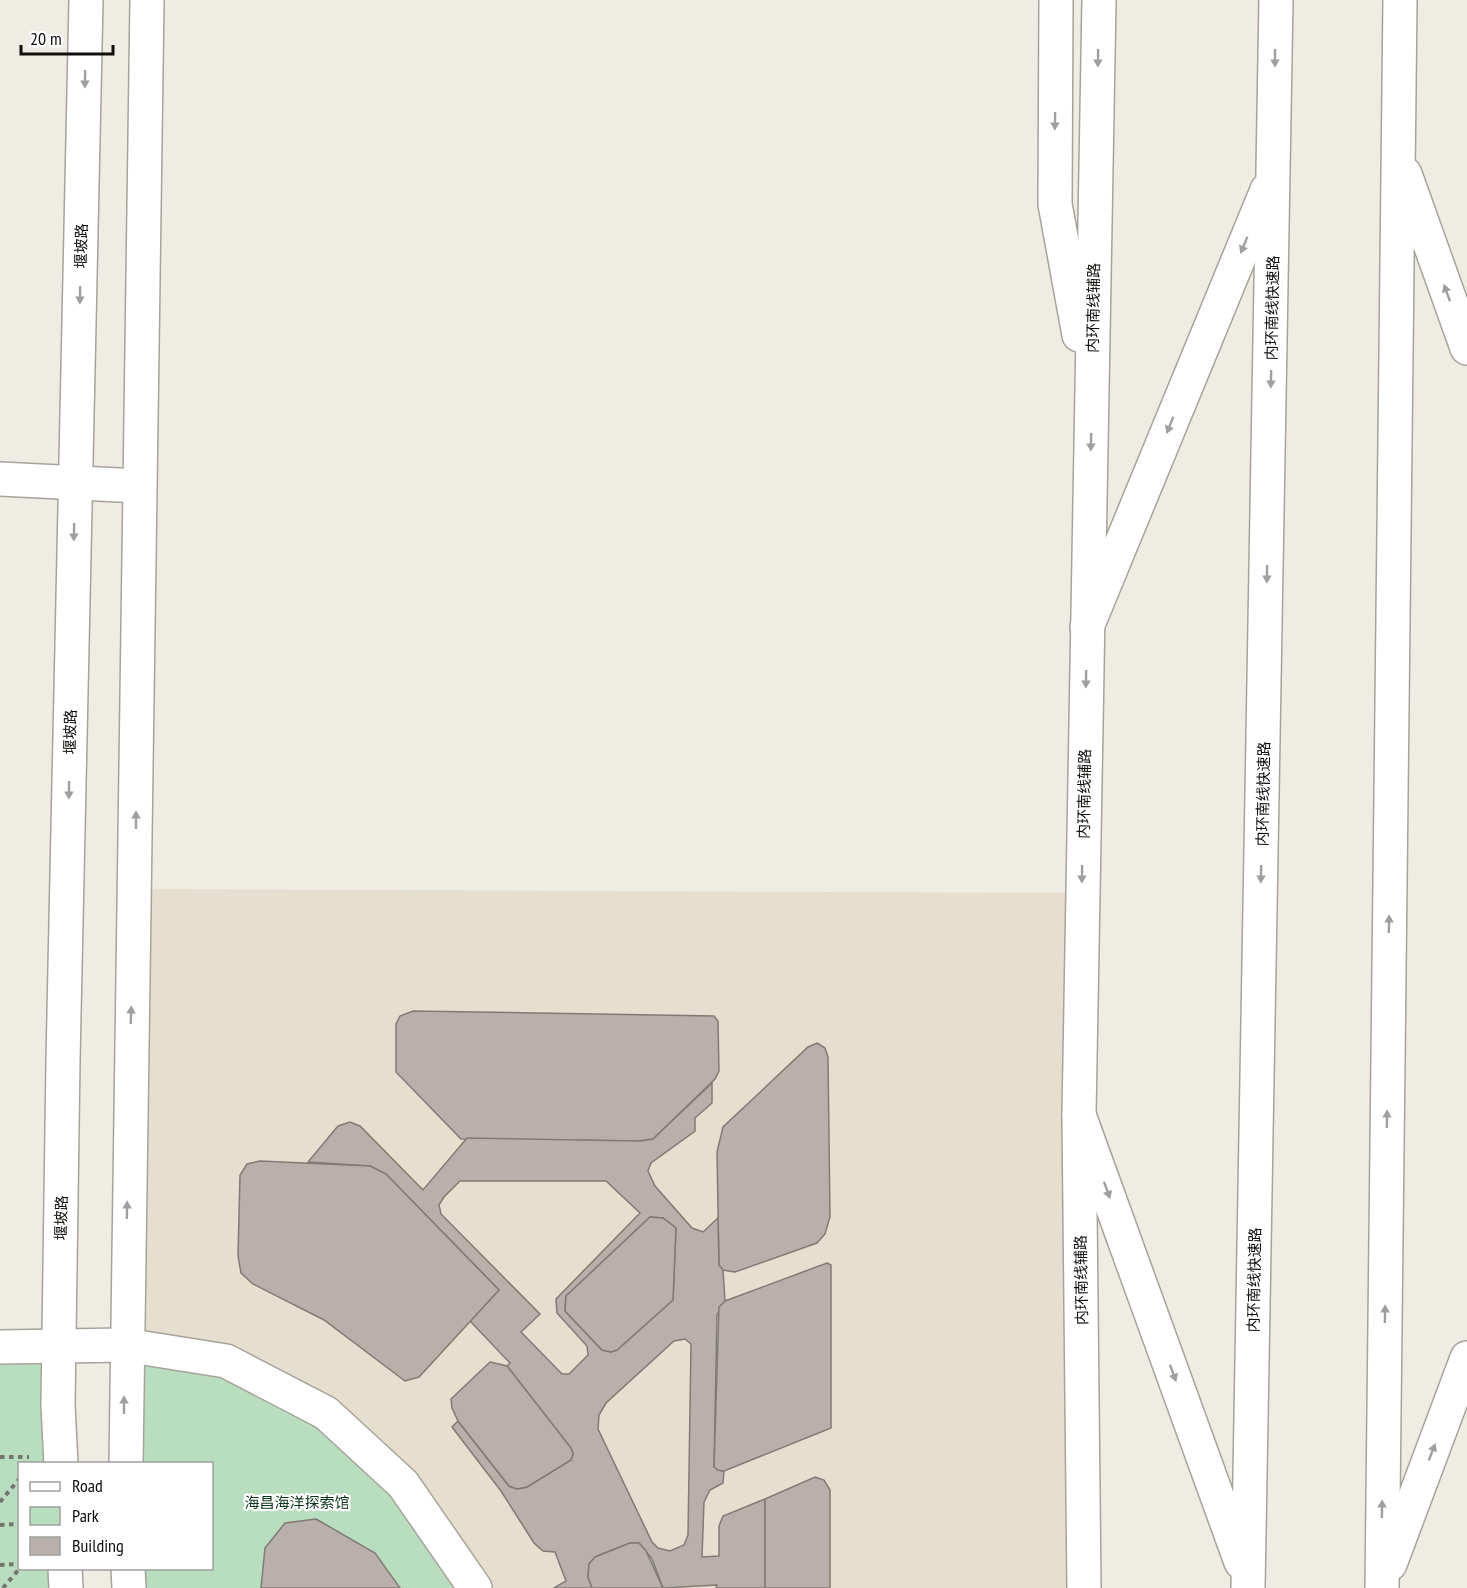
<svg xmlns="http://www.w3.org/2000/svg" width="1467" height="1588" viewBox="0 0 1467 1588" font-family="'PT Sans Narrow','Noto Sans SC',sans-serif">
  <rect width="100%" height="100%" fill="#efece3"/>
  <path fill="#e6dfcf" d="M136 889 1082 893 1069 1588H475L125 1345Z"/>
  <g fill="#b8ddbf">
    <path d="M59 1345 64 1463 20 1464V1568L68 1569 69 1588H0V1347Z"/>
    <path d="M125 1345 226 1361 326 1413 475 1588H131L130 1569 212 1568V1464L126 1463Z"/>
  </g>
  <g fill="#b9b0ab" stroke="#827a75" stroke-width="1.5" fill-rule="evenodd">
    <path d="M413 1011 714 1016 718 1021 719 1071 715 1079 653 1139 640 1141 461 1139 396 1072V1024L400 1016Z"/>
    <path d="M817 1043 825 1048 828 1057 830 1217 825 1234 817 1243 735 1272 723 1270 719 1265 717 1152 723 1127 808 1047Z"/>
    <path d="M712 1083V1103L695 1118V1131L651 1163 648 1171 655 1186 692 1228 703 1232 718 1218 719 1265 723 1270 725 1301 717 1315 714 1467 718 1470 724 1471 723 1483 710 1490 704 1502 702 1557 719 1556V1526L723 1516 765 1499V1588H716L717 1585 663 1588 652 1559 639 1543H630L595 1557 589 1564 588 1577 592 1588H554L566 1581 555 1552 543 1551 534 1543 501 1491 452 1427 458 1421 509 1486 517 1489 527 1487 571 1460 573 1454 571 1448 507 1366 510 1363 470 1321 499 1290 386 1174 370 1166 308 1162 338 1126 350 1122 360 1126 423 1190 467 1138 640 1141 653 1139ZM460 1181H606L640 1213 556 1299 557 1313 587 1346 588 1355 569 1374H562L521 1332 540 1314 441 1214 439 1205 444 1197ZM650 1217 663 1218 676 1228 673 1300 617 1350 611 1352 602 1350 565 1311 566 1296ZM685 1339 691 1344 688 1535 684 1545 670 1551 658 1548 652 1542 598 1429 599 1415 606 1403 674 1341Z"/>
    <path d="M260 1161 370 1166 386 1174 499 1290 419 1377 405 1381 324 1320 253 1284 241 1273 238 1256 240 1175 247 1164Z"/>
    <path d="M650 1217 663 1218 676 1228 673 1300 617 1350 611 1352 602 1350 565 1311 566 1296Z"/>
    <path d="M827 1263 831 1265V1428L724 1471 718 1470 714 1467 719 1307 725 1301Z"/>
    <path d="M490 1362 507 1366 571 1448 573 1454 571 1460 527 1487 517 1489 509 1486 458 1421 452 1408 451 1399Z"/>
    <path d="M815 1477 824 1480 830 1490V1588H765V1499Z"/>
    <path d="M316 1519 375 1553 400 1588H261L265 1548 285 1523Z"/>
    <path d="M630 1543H639L646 1551 663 1588H592L588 1577 589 1564 595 1557Z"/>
  </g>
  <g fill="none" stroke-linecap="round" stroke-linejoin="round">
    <defs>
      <g id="minor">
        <path d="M0 479 139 486"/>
        <path d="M0 1347 125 1345 226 1361 326 1413 403 1484 475 1588"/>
        <path d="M61 1464 58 1405 63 1060 86 0"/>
        <path d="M126 1464 147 0"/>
        <path d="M65 1568 66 1588"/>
        <path d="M128 1568 129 1588"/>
      </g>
      <g id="major">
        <path d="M1056 0 1055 204 1079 335"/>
        <path d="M1084 1588 1079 1115 1099 0"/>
      </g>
      <g id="highway">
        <path d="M1405 174 1467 348"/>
        <path d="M1087 627 1267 190"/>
        <path d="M1079 1115 1241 1562"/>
        <path d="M1390 1564 1467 1358"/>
        <path d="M1248 1588 1276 0"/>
        <path d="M1382 1588 1400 0"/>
      </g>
    </defs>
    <use href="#minor" stroke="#a7a39b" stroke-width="36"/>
    <use href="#major" stroke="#a7a39b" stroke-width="36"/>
    <use href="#highway" stroke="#a7a39b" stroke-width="36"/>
    <g stroke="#75746e" stroke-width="4" stroke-dasharray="4.5 4.5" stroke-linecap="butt">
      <path d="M0 1457H29"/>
      <path d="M0 1502 20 1478"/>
      <path d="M0 1525 20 1524"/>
      <path d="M0 1565 20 1564"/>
      <path d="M3 1588 20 1568"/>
    </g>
    <use href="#minor" stroke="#fff" stroke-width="33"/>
    <use href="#major" stroke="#fff" stroke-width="33"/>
    <use href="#highway" stroke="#fff" stroke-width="33"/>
  </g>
  <defs><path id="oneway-solid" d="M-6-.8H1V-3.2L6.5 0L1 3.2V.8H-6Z" transform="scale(1.5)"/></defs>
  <g fill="#9f9f9d">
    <use href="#oneway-solid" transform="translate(1098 58) rotate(91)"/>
    <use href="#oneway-solid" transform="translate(1275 58) rotate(90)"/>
    <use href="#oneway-solid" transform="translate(85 79) rotate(91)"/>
    <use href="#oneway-solid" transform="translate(1055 121) rotate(91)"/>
    <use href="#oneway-solid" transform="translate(1244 245) rotate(112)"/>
    <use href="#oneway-solid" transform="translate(1447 293) rotate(-110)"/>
    <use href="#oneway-solid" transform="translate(80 295) rotate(91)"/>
    <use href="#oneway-solid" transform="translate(1271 379) rotate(91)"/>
    <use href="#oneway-solid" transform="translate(1170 425) rotate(112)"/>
    <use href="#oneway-solid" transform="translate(1091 442) rotate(91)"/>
    <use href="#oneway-solid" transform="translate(74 532) rotate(91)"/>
    <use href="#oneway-solid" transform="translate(1267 574) rotate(91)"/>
    <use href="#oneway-solid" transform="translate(1086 679) rotate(91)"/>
    <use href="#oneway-solid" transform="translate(69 790) rotate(91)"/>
    <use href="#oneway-solid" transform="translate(136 820) rotate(-90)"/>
    <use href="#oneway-solid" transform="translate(1082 874) rotate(91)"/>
    <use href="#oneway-solid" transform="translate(1261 874) rotate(91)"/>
    <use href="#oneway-solid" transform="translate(1389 924) rotate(-89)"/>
    <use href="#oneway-solid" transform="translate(131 1015) rotate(-88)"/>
    <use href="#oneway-solid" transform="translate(1387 1119) rotate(-89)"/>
    <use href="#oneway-solid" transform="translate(1107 1190) rotate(70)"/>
    <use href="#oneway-solid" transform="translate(127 1210) rotate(-89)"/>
    <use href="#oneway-solid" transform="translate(1385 1314) rotate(-89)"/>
    <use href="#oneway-solid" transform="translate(1173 1373) rotate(70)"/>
    <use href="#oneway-solid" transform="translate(124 1405) rotate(-90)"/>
    <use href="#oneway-solid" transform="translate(1432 1452) rotate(-69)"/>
    <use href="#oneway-solid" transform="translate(1382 1509) rotate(-89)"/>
  </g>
  <g text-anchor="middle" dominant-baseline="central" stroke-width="4.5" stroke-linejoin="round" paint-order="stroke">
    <g font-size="15" fill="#0f0e0b" stroke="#fff">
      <text transform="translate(81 246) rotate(-89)">堰坡路</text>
      <text transform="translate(1093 308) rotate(-89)">内环南线辅路</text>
      <text transform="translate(1272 308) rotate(-89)">内环南线快速路</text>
      <text transform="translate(70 732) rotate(-89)">堰坡路</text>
      <text transform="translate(1084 794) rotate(-89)">内环南线辅路</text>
      <text transform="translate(1263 794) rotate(-89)">内环南线快速路</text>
      <text transform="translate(61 1218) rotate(-89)">堰坡路</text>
      <text transform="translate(1081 1280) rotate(-91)">内环南线辅路</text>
      <text transform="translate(1254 1280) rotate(-89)">内环南线快速路</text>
    </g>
    <g font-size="15" fill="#0b351a" stroke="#fff">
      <text x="297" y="1502">海昌海洋探索馆</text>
    </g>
  </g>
  <rect x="18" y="1462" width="195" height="108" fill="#ffffff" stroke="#9f9f9d" stroke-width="1.5"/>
  <rect x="30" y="1482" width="30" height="9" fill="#ffffff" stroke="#9f9f9d" stroke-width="1.5"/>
  <text x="72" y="1492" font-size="18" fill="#0f0e0b">Road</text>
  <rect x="30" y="1507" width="30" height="18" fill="#b8ddbf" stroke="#9f9f9d" stroke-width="1.5"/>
  <text x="72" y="1522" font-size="18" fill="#0f0e0b">Park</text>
  <rect x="30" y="1537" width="30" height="18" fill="#b9b0ab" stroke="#9f9f9d" stroke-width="1.5"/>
  <text x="72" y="1552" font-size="18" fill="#0f0e0b">Building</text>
  <path d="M21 45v9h92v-9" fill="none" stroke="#0f0e0b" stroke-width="3"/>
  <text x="30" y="45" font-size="18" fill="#0f0e0b" stroke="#ffffff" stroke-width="4.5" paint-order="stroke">20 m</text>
</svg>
